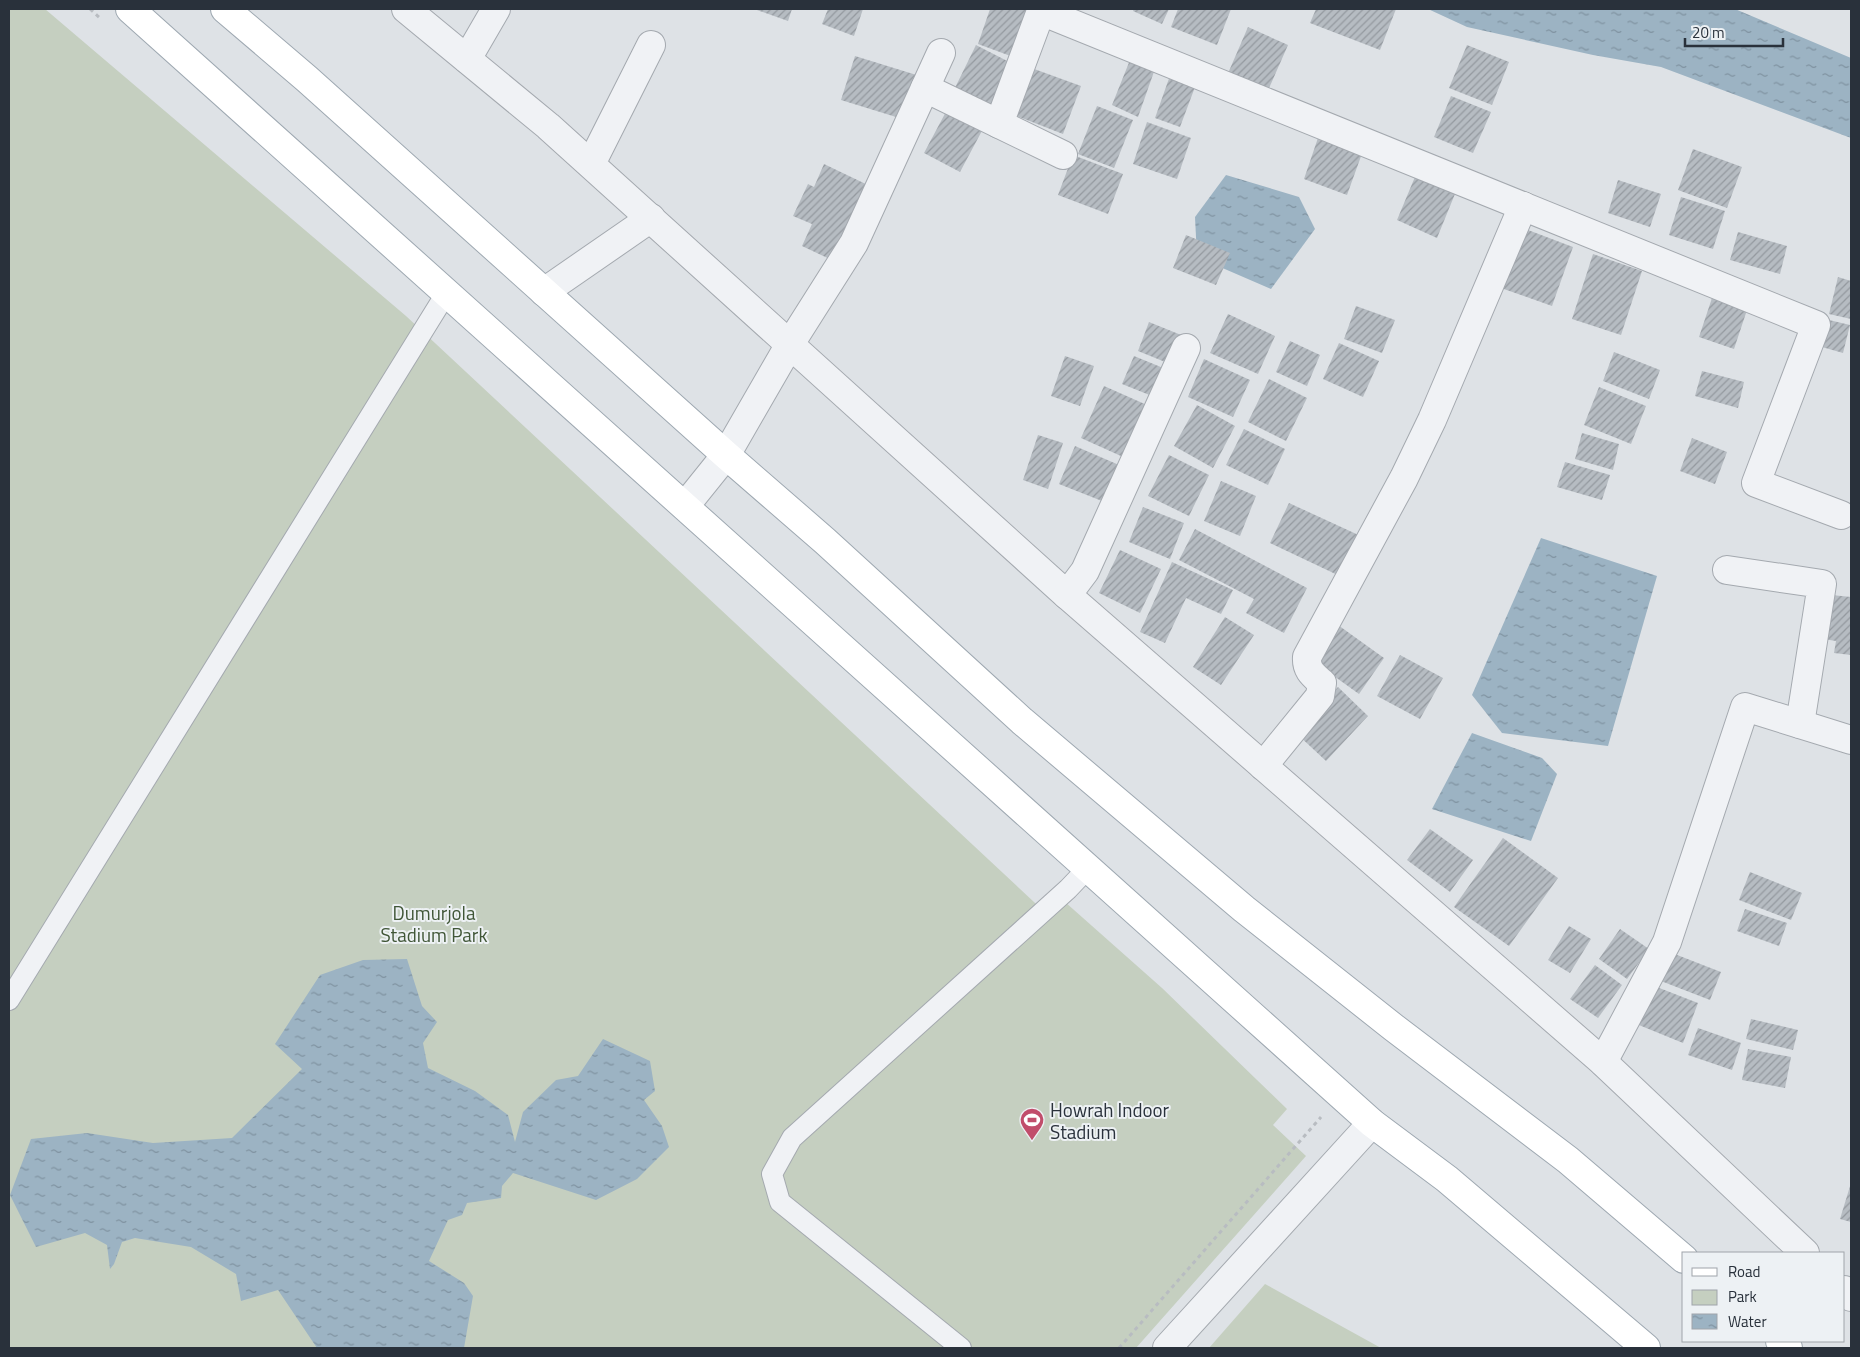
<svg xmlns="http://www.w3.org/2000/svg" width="1860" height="1357" viewBox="0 0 1860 1357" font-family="'Titillium Web',sans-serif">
  <defs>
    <pattern id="water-ripples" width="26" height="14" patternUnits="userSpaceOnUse" patternTransform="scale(1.25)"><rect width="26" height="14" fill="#9cb3c3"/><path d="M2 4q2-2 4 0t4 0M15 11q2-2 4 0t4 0" fill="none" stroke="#7f92a0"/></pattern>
    <pattern id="building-hatch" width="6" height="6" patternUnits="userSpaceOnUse" patternTransform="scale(1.25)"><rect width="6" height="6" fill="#b6bcc2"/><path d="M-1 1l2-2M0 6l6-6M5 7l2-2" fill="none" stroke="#94999f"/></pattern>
  </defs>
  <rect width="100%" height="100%" fill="#dee2e6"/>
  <g fill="#c5cfc0">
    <path d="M9 9H45L406 316 1049 916 1065 902 1162 988 1287 1109 1273 1125 1306 1156 1136 1348H9Z"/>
    <path d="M1265 1284 1381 1348H1209Z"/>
  </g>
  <g fill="url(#water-ripples)">
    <path d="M1428 9H1735L1851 58V138L1661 67 1593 55 1467 27Z"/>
    <path d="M1226 175 1299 197 1315 229 1271 289 1197 257 1195 217Z"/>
    <path d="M1541 538 1657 576 1608 746 1502 733 1472 695Z"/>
    <path d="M1472 733 1542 758 1557 774 1531 841 1432 809Z"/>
    <path d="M407 959 422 1006 437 1022 423 1043 428 1068 475 1091 508 1115 515 1142 523 1112 556 1080 578 1076 603 1039 650 1061 655 1091 644 1100 662 1126 669 1147 637 1179 596 1200 513 1173 502 1186 501 1198 467 1203 462 1215 448 1220 429 1261 464 1283 473 1296 464 1348H317L278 1290 241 1301 236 1274 191 1247 135 1238 122 1242 114 1264 110 1269 107 1245 85 1233 36 1247 10 1195 31 1139 87 1133 153 1143 232 1138 302 1069 275 1044 320 975 363 960Z"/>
  </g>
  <g fill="url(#building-hatch)">
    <path d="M754 9H792L788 21Z"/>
    <path d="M828 9H863L854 36 822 24Z"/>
    <path d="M990 9H1023L1035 13 1019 59 978 44Z"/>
    <path d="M1134 9H1169L1162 24 1133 11Z"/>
    <path d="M1178 9H1231L1217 45 1171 27Z"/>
    <path d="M1316 9H1396L1380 50 1310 23Z"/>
    <path d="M1248 27 1288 45 1266 95 1226 78Z"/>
    <path d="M976 45 1017 66 993 116 951 96Z"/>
    <path d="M1467 45 1509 62 1492 105 1449 88Z"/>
    <path d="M1132 55 1156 66 1138 117 1112 105Z"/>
    <path d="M855 56 923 77 909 121 841 100Z"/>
    <path d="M1026 66 1081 86 1063 134 1009 113Z"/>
    <path d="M1172 70 1198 79 1180 127 1155 118Z"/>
    <path d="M1451 96 1491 112 1473 153 1434 137Z"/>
    <path d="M1097 106 1133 120 1114 168 1078 154Z"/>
    <path d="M948 108 984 127 960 172 924 153Z"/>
    <path d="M1147 122 1191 138 1177 179 1133 164Z"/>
    <path d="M1320 132 1364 148 1347 195 1304 179Z"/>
    <path d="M1693 149 1742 167 1727 208 1678 190Z"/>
    <path d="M1073 155 1123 174 1108 214 1058 195Z"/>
    <path d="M824 164 872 187 836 262 802 246 812 224 793 216 808 184 814 187Z"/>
    <path d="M1417 172 1457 189 1437 238 1397 220Z"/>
    <path d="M1618 180 1661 194 1650 227 1608 213Z"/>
    <path d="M1681 197 1725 211 1713 249 1669 235Z"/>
    <path d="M1523 228 1573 247 1552 306 1501 288Z"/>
    <path d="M1738 232 1787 246 1780 274 1730 260Z"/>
    <path d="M1186 235 1230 253 1216 285 1173 268Z"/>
    <path d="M1593 254 1642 271 1621 335 1572 319Z"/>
    <path d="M1838 277 1851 281V319L1829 314Z"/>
    <path d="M1712 298 1747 310 1734 349 1699 337Z"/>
    <path d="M1356 306 1395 320 1382 353 1344 339Z"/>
    <path d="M1228 314 1275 336 1258 374 1210 353Z"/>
    <path d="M1829 320 1850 325 1843 353 1822 347Z"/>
    <path d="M1149 322 1186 337 1175 366 1138 351Z"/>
    <path d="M1290 341 1320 355 1307 386 1276 372Z"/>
    <path d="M1339 343 1379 361 1363 397 1323 379Z"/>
    <path d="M1614 352 1660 370 1649 399 1603 381Z"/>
    <path d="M1065 356 1094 366 1080 406 1051 396Z"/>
    <path d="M1134 356 1173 372 1162 400 1122 384Z"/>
    <path d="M1204 359 1250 380 1233 417 1188 397Z"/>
    <path d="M1702 371 1744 382 1738 408 1695 396Z"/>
    <path d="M1269 379 1307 398 1286 441 1248 422Z"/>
    <path d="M1104 386 1156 409 1132 461 1081 438Z"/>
    <path d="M1599 387 1646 406 1631 444 1584 425Z"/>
    <path d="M1197 405 1235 426 1213 468 1174 446Z"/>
    <path d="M1244 429 1285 449 1268 485 1226 465Z"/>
    <path d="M1582 433 1619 444 1613 470 1575 459Z"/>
    <path d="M1038 435 1063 443 1048 489 1023 480Z"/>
    <path d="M1692 438 1727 452 1715 484 1680 471Z"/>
    <path d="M1075 446 1126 468 1112 505 1059 484Z"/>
    <path d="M1169 455 1209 475 1189 516 1148 496Z"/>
    <path d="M1565 462 1610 475 1602 500 1557 487Z"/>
    <path d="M1221 481 1256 496 1240 536 1204 521Z"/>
    <path d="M1289 503 1365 538 1346 579 1270 543Z"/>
    <path d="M1143 507 1184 523 1170 559 1129 542Z"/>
    <path d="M1195 529 1307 588 1284 633 1246 613 1254 599 1179 560Z"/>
    <path d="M1120 550 1161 569 1140 613 1099 593Z"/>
    <path d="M1172 562 1233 590 1221 614 1186 598 1165 643 1140 632Z"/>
    <path d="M1822 594 1851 597V655L1834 653 1836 641 1817 638Z"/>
    <path d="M1225 617 1254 635 1221 685 1193 667Z"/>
    <path d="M1338 625 1384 658 1359 694 1313 661Z"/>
    <path d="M1400 655 1443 678 1420 719 1377 696Z"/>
    <path d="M1338 687 1368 716 1326 761 1296 733Z"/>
    <path d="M1430 829 1473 860 1450 892 1407 860Z"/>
    <path d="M1503 838 1558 878 1509 946 1454 907Z"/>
    <path d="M1750 872 1802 893 1791 920 1739 900Z"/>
    <path d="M1745 909 1787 923 1779 946 1737 931Z"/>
    <path d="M1569 926 1591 939 1570 973 1548 960Z"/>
    <path d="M1620 929 1649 949 1627 979 1599 959Z"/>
    <path d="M1672 953 1721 972 1710 1000 1661 981Z"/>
    <path d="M1595 965 1622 985 1598 1018 1570 999Z"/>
    <path d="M1649 984 1698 1003 1683 1043 1634 1023Z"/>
    <path d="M1751 1019 1798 1030 1793 1050 1746 1039Z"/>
    <path d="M1698 1028 1741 1043 1732 1070 1688 1055Z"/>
    <path d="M1748 1049 1791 1057 1785 1088 1742 1080Z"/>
    <path d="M1851 1183V1222L1840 1219Z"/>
  </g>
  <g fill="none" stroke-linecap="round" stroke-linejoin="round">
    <defs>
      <g id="lane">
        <path d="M9 1000 447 292"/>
        <path d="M961 1348 780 1202 772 1174 792 1138 1068 889 1088 868"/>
      </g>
      <g id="street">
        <path d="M406 9 548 126 1067 595 1085 571 1186 348"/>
        <path d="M1043 9 1041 11 1816 325 1756 483 1841 515"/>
        <path d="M467 59 496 9"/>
        <path d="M925 88 1063 155"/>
        <path d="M999 124 1041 11"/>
        <path d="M591 164 651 45"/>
        <path d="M544 292 651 218"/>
        <path d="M685 506 726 455 790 344 854 243 941 53"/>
        <path d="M1727 570 1822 584 1800 724"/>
        <path d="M1067 595 1603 1062 1805 1253"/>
        <path d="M1263 766 1320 696 1322 683C1313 675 1306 670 1307 657L1404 478 1432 420 1523 206"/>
        <path d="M1603 1062 1667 942 1745 707 1851 740"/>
        <path d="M1844 1290 1851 1297"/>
        <path d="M1167 1348 1372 1123"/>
      </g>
      <g id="primary">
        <path d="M130 9 1372 1123 1447 1179 1646 1348"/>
        <path d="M225 9 307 79 726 455 825 541 1022 721 1244 909 1393 1027 1568 1160 1684 1259"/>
        <path d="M1780 1341 1788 1348"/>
      </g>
    </defs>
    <use href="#lane" stroke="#a4a9af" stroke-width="22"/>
    <use href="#street" stroke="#a4a9af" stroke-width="30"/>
    <use href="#primary" stroke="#9ea8b1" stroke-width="30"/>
    <g stroke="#b8bcc1" stroke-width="3" stroke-dasharray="4 4" stroke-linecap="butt">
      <path d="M90 9 100 18"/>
      <path d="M1119 1348 1321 1117"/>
    </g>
    <use href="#lane" stroke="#f0f2f5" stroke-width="20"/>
    <use href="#street" stroke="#f0f2f5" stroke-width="28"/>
    <use href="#primary" stroke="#fff" stroke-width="28"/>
  </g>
  <defs>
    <symbol id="stadium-pin" viewBox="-11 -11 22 30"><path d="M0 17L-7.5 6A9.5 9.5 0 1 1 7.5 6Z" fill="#c14d6b" stroke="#edf1f4"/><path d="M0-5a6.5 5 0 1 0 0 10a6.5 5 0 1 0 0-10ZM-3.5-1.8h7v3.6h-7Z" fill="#fff"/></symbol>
  </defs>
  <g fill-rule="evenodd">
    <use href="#stadium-pin" x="1018" y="1106" width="28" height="38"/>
  </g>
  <g text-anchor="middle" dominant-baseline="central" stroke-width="4" stroke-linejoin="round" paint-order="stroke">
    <g font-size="19" fill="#405637" stroke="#edf1f4">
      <text x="434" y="912">Dumurjola<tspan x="434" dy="22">Stadium Park</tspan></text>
    </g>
    <g font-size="19" fill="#29313b" stroke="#edf1f4" text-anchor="start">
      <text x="1050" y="1109">Howrah Indoor<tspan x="1050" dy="22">Stadium</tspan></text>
    </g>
  </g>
  <rect width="1860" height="1357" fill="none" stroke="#29313b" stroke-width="20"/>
  <rect x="1682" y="1252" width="162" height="90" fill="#edf1f4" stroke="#9fa4aa"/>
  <rect x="1692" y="1268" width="25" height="8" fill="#ffffff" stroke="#9fa4aa"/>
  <text x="1728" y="1277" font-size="15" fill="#29313b">Road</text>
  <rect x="1692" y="1290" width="25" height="15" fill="#c5cfc0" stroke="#9fa4aa"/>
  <text x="1728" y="1302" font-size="15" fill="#29313b">Park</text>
  <rect x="1692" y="1314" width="25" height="15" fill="url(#water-ripples)" stroke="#9fa4aa"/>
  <text x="1728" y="1327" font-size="15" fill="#29313b">Water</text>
  <path d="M1685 38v8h98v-8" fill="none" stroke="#29313b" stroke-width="2.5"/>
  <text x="1692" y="38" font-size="15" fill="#29313b" stroke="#edf1f4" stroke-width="4" paint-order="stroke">20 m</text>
</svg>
